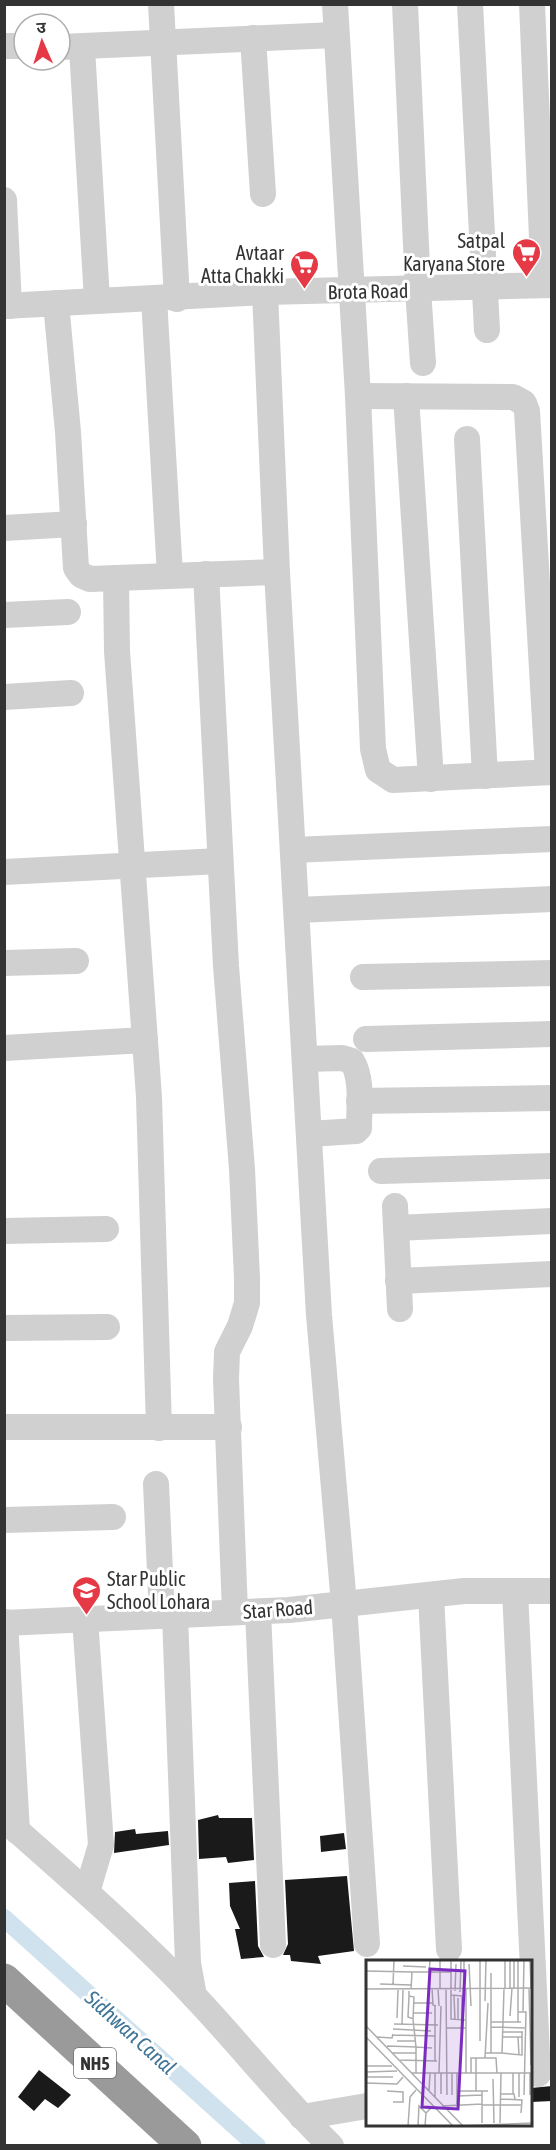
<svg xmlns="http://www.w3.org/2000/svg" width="556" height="2150" viewBox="0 0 556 2150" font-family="'Asap Condensed','Noto Sans Devanagari',sans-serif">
  <rect width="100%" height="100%" fill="#fff"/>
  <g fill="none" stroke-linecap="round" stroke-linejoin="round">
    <path stroke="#cfe2ee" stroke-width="18" d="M4 1918 257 2146"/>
  </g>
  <g fill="#1a1a1a">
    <path d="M218 1815 219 1818H252L254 1860 228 1863 226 1857 199 1859 198 1820Z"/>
    <path d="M135 1829 136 1834 168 1831 169 1845 114 1853 115 1832Z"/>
    <path d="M344 1833 346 1849 321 1852 320 1836Z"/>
    <path d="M347 1876 354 1951 318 1956 321 1964 291 1961 290 1955H283L288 1944 285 1880Z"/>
    <path d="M255 1881 258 1946 264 1957 241 1959 235 1929H240L230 1906 229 1883Z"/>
    <path d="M39 2070 71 2095 58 2108 45 2099 34 2111 18 2097Z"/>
    <path d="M552 2086V2101L531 2102V2088Z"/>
  </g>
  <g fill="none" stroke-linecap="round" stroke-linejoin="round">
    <g stroke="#d0d0d0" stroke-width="26">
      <path d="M161 4 177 299"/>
      <path d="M335 4 358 396 373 749 378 770 393 780 552 772"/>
      <path d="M405 4 418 289 423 363"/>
      <path d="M470 4 487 330"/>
      <path d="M532 4 544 285"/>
      <path d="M253 38 263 194"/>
      <path d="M4 46H24"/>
      <path d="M60 47 336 35"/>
      <path d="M82 48 97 300"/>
      <path d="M4 200 9 306"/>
      <path d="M265 292 277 572 319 1315 344 1604 367 1944"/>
      <path d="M154 298 170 575"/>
      <path d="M56 303 68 432 76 568 81 575 90 579 277 572"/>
      <path d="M4 306 265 292 552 285"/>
      <path d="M358 396 513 397 524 403 527 411 548 772"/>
      <path d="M406 396 431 779"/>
      <path d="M467 439 485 776"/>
      <path d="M4 528 74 524"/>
      <path d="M206 574 226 966 242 1169 247 1278V1303L240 1326 227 1352 226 1379 235 1612"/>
      <path d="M116 578 117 651 149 1097 159 1428"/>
      <path d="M4 615 68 612"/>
      <path d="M4 697 71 693"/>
      <path d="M293 850 552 839"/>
      <path d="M4 872 220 861"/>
      <path d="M297 910 552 899"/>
      <path d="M4 963 76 961"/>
      <path d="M363 977 552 973"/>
      <path d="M366 1039 552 1034"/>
      <path d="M4 1048 145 1040"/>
      <path d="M305 1059 342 1058 352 1061C363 1079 359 1107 359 1128L356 1131 309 1134"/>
      <path d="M359 1101 552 1098"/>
      <path d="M381 1171 552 1166"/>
      <path d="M395 1206 400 1309"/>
      <path d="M396 1228 552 1221"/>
      <path d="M4 1231 106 1229"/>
      <path d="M398 1281 552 1274"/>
      <path d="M4 1328 107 1327"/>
      <path d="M4 1427H229"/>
      <path d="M156 1484 162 1616"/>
      <path d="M4 1520 113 1517"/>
      <path d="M515 1591 538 2074"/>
      <path d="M431 1595 449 1949"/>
      <path d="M258 1612 273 1945"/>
      <path d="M175 1616 188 1963 194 1996"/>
      <path d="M85 1619 101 1845 87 1892"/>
      <path d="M5 1622 17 1831"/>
      <path d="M4 1623 289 1610 464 1591H552"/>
      <path d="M4 1819C69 1877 136 1934 195 1997 241 2046 283 2099 331 2146"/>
      <path d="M302 2117 367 2106"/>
    </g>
    <path stroke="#9a9a9a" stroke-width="33" d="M4 1980 185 2146"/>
  </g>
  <defs>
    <symbol id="supermarket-pin" viewBox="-11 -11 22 30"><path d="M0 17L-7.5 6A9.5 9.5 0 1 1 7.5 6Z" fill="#e63946" stroke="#fff"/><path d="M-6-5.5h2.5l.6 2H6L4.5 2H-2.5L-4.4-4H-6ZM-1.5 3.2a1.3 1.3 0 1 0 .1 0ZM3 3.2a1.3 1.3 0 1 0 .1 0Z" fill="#fff"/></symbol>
    <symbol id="school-pin" viewBox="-11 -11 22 30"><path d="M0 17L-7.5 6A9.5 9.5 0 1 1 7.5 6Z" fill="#e63946" stroke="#fff"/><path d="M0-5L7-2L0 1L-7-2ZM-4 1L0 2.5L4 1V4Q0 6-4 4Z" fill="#fff"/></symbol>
  </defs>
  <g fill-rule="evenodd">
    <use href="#supermarket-pin" x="510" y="236" width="33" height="45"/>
    <use href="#supermarket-pin" x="288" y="248" width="33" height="45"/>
    <use href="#school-pin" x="70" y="1574" width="33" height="45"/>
  </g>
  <g text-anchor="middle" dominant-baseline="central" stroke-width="6" stroke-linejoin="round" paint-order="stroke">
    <rect fill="#fff" stroke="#707070" stroke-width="1.5" x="74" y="2048" width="42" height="30" rx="4.5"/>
    <g font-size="18" font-weight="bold" fill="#333">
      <text x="95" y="2063">NH5</text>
    </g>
    <g font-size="20" fill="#333" stroke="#fff" text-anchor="end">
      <text x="505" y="240">Satpal<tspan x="505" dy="23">Karyana Store</tspan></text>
      <text x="284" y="252">Avtaar<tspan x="284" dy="23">Atta Chakki</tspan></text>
      <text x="107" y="1578" text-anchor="start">Star Public<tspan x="107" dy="23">School Lohara</tspan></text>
    </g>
    <g font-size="20" fill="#333" stroke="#fff">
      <text transform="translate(368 291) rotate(-1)">Brota Road</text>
      <text transform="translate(278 1609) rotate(-4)">Star Road</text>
    </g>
    <g font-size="21" font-style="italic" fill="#3f7597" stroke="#fff">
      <text transform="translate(131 2032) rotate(42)">Sidhwan Canal</text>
    </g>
  </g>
  <g transform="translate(366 1960)">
    <rect width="166" height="166" fill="#fff"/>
    <path fill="none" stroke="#adadad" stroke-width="1.5" d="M42 0H66M74 0V28M85 0V59L100 60M114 0V81M144 0V28M152 0V62M164 0 165 28M103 4 105 46M37 6 60 7M0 11 46 12 45 29M46 12H63L64 1M63 12H85M14 24 45 25M27 25 28 0M66 28 67 45 70 46M72 28 73 46M80 28 81 135M148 28V0M163 28 165 105M0 29 167 28M98 29V0M100 29V113M139 29V0M89 31 90 4M94 32 95 0M85 35 96 36V60M43 36 42 57 47 59 48 37 43 36V31M88 36 89 60M92 38V60M119 41 120 0M48 43H67M157 51 158 0M152 52H160L158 135M47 53H66M144 56 146 28M31 58 32 30M125 62H155M28 64 72 65M36 64 37 30M0 66 97 166M125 67 160 68M80 68H100M27 69 65 71M137 72H157M27 75 69 76M0 77 87 166M11 77 26 78 27 74M137 77H156M152 77 153 95M31 81H50M21 86 50 87 47 59M26 93H50M119 93H125V13M125 93H136L138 29M135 93 156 95V72M0 94 1 117H27M110 98V131M119 98 122 43M32 100 71 101M69 101V46M0 106H26M0 112 31 111M45 113H167M50 113V87L66 88M73 113 75 46M105 113V98H130L131 113M147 113V134M164 113V135M127 119 128 163M0 123 31 124 37 117M21 131 37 132V142H27M63 131 64 113M91 131H122M75 134V113M134 134H148L149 139M86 135V113M91 136 116 135M153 137V113M69 138V113M134 139 156 140 155 153M91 144V113M116 145H156M76 146 116 144M116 163V131M134 163 135 113M42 166 44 137 50 130M52 166 53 146 60 153M59 166 60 153 66 147M93 166 167 163"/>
    <path fill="#7b2cbf" fill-opacity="0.15" stroke="#7b2cbf" stroke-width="3" d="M64 9 99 11 92 149 56 147Z"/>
    <rect width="166" height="166" fill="none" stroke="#333" stroke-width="3"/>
  </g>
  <rect width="556" height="2150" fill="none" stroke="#333333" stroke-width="12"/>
  <g transform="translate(42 42) rotate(357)"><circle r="28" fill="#ffffff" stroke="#adadad" stroke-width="1.5"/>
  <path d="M0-4.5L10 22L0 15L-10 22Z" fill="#e63946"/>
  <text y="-9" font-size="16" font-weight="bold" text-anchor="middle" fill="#333333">उ</text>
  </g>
</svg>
